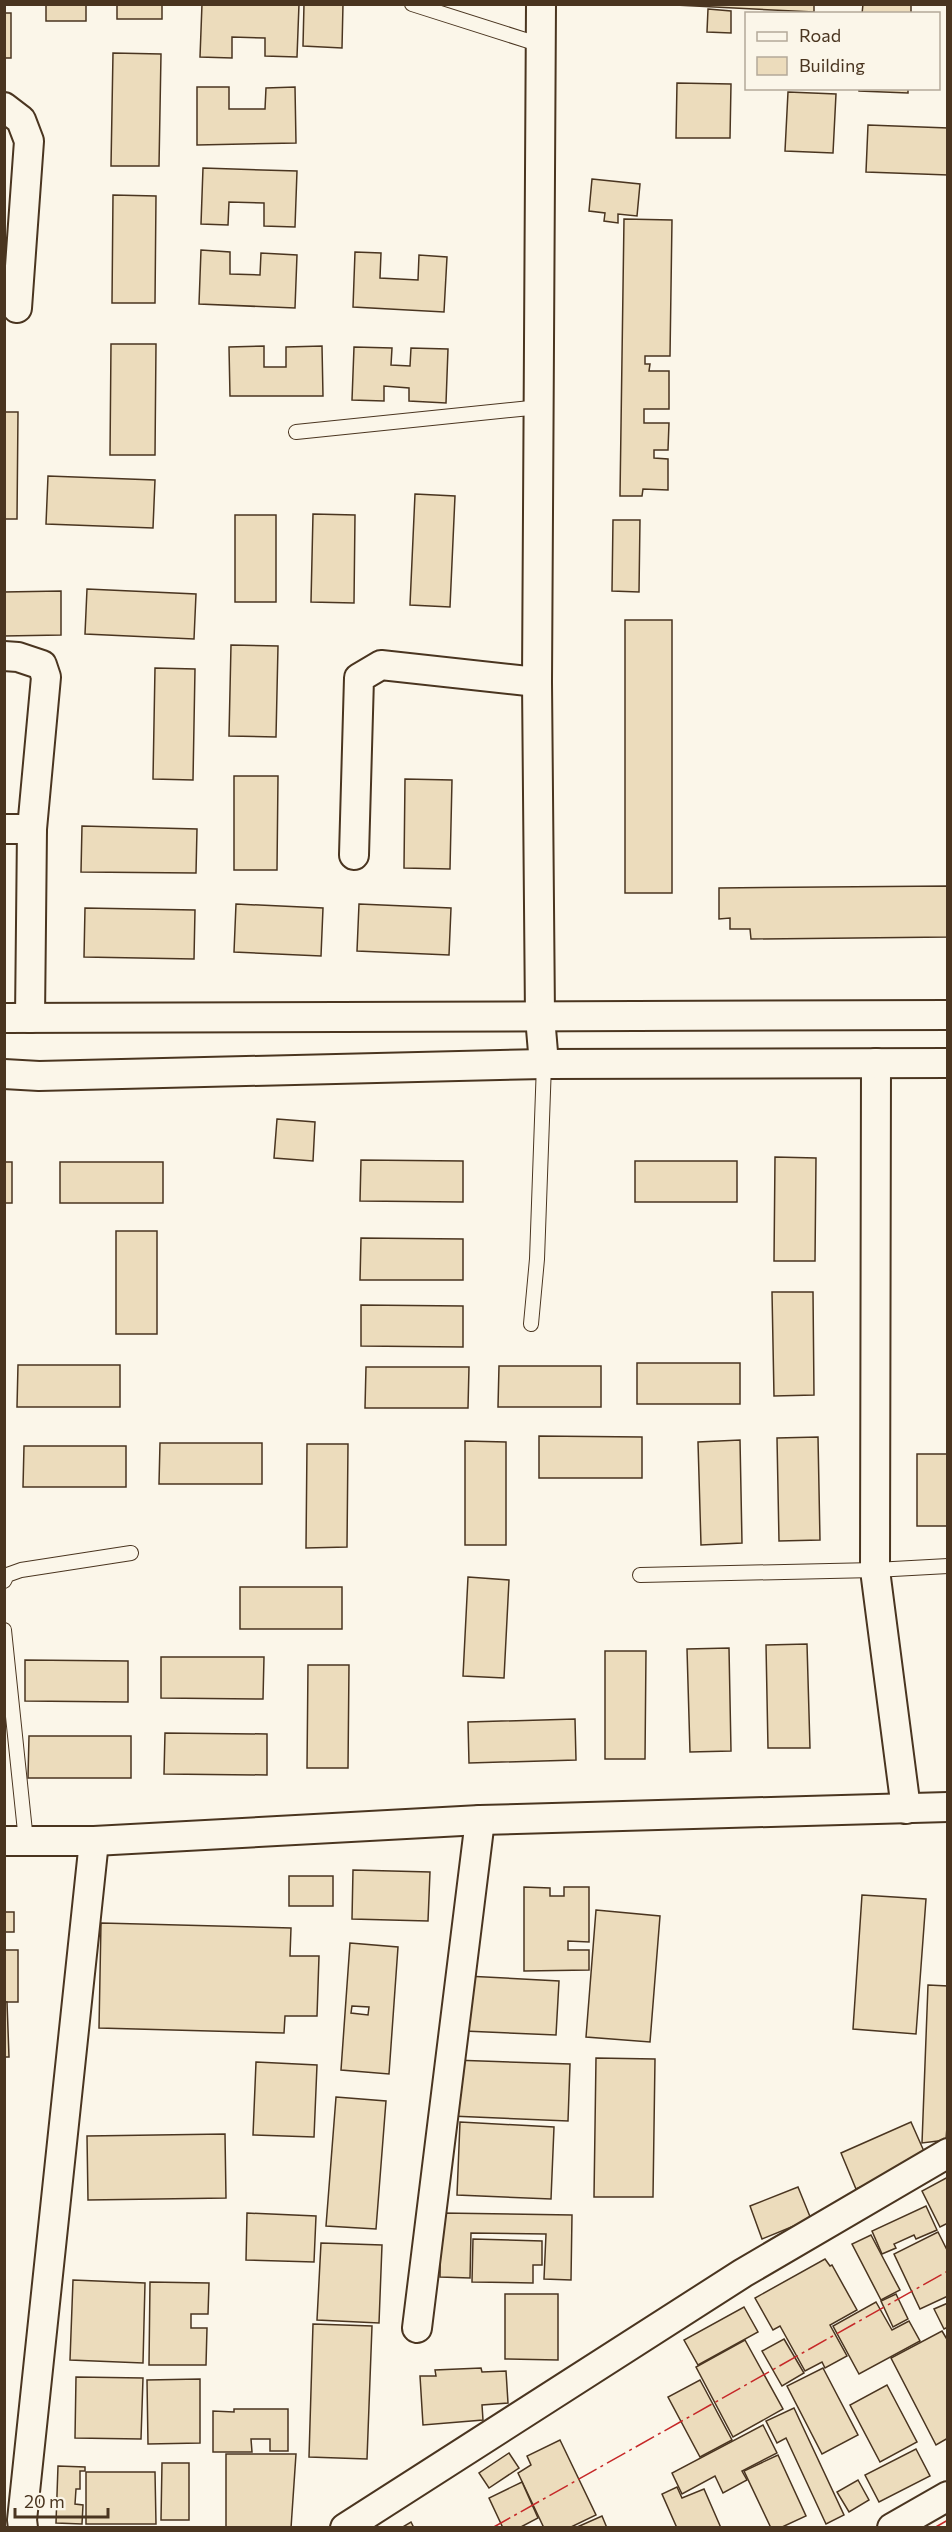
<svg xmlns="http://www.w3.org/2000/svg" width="952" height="2532" viewBox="0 0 952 2532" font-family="Commissioner,sans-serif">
  <rect width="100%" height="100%" fill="#fbf6e9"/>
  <g fill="#ecdcbc" stroke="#4a3520" stroke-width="1.5" fill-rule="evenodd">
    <rect x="46" y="4" width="40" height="17"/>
    <rect x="117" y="4" width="45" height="15"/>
    <path d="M202 4H299L297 57 265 56V38L232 37V58L200 57Z"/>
    <path d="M304 4H343L342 48 303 46Z"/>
    <path d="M655 4H814V12Z"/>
    <path d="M863 4H911V14H862Z"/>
    <path d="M708 9 731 11V33L707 32Z"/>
    <rect x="4" y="13" width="7" height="45"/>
    <path d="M113 53 161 54 159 166H111Z"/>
    <path d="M677 83 731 84 730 138H676Z"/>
    <path d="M197 87H229V109H265L266 88 295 87 296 143 197 145Z"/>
    <path d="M859 88H908V93L859 91Z"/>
    <path d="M788 92 836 94 833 153 785 151Z"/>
    <path d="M868 125 948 128V175L866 172Z"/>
    <path d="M203 168 297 171 295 227 264 226V203L229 202 228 225 201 224Z"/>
    <path d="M592 179 640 184 637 216 618 214V223L604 221 605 213 589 211Z"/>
    <path d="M113 195 156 196 155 303H112Z"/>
    <path d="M624 219 672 220 670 356H645V364H650L649 371H669V409H644V423H669L668 450H654V458L668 459V490L643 489 642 496H620Z"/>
    <path d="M201 250 230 252V274L260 275 261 253 297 255 295 308 199 304Z"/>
    <path d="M355 252 381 253 380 278 418 280 419 255 447 257 444 312 353 307Z"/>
    <path d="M111 344H156L155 455H110Z"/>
    <path d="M264 346V367H286V347L322 346 323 396H230L229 347Z"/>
    <path d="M354 347 392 348 391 365 410 366 411 348 448 349 446 403 409 401V388L384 386V401L352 400Z"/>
    <path d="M4 412H18L17 519H4Z"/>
    <path d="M48 476 155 480 153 528 46 524Z"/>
    <path d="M415 494 455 496 450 607 410 605Z"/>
    <path d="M313 514 355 515 354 603 311 602Z"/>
    <rect x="235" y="515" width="41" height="87"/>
    <path d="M613 520H640L639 592 612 591Z"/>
    <path d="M87 589 196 594 194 639 85 634Z"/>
    <path d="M61 591V635L4 636V592Z"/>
    <rect x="625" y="620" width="47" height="273"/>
    <path d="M231 645 278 646 276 737 229 736Z"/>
    <path d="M155 668 195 669 193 780 153 779Z"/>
    <path d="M234 776H278L277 870H234Z"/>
    <path d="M405 779 452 780 450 869 404 868Z"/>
    <path d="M82 826 197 829 196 873 81 872Z"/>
    <path d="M948 886V937L751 939 750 929H730V918L719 919V888Z"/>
    <path d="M236 904 323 908 321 956 234 952Z"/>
    <path d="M359 904 451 908 449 955 357 951Z"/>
    <path d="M85 908 195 910 194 959 84 957Z"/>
    <path d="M277 1119 315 1122 313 1161 274 1158Z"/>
    <path d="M775 1157 816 1158 815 1261H774Z"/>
    <path d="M361 1160 463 1161V1202L360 1201Z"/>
    <rect x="635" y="1161" width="102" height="41"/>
    <rect x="4" y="1162" width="8" height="41"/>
    <rect x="60" y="1162" width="103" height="41"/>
    <rect x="116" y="1231" width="41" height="103"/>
    <path d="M361 1238 463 1239V1280H360Z"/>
    <path d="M772 1292H813L814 1395 774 1396Z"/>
    <path d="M361 1305 463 1306V1347L361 1346Z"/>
    <rect x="637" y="1363" width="103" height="41"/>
    <path d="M18 1365H120V1407H17Z"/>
    <path d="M499 1366H601V1407H498Z"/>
    <path d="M366 1367H469L468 1408H365Z"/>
    <path d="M539 1436 642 1437V1478H539Z"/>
    <path d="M818 1437 820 1540 779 1541 777 1438Z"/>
    <path d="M740 1440 742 1543 701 1545 698 1442Z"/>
    <path d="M465 1441 506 1442V1545H465Z"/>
    <path d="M160 1443H262V1484H159Z"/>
    <path d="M307 1444H348L347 1547 306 1548Z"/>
    <path d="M24 1446H126V1487H23Z"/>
    <rect x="917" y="1454" width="31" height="72"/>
    <path d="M468 1577 509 1580 504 1678 463 1676Z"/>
    <rect x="240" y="1587" width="102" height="42"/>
    <path d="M807 1644 810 1748H768L766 1645Z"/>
    <path d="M729 1648 731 1751 690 1752 687 1649Z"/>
    <path d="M605 1651H646L645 1759H605Z"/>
    <path d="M161 1657H264L263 1699 161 1698Z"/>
    <path d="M25 1660 128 1661V1702L25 1701Z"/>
    <path d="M308 1665H349L348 1768H307Z"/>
    <path d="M575 1719 576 1760 469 1763 468 1722Z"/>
    <path d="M165 1733 267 1734V1775L164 1774Z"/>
    <path d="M29 1736H131V1778H28Z"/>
    <path d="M353 1870 430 1872 428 1921 352 1919Z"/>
    <rect x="289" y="1876" width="44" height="30"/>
    <path d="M524 1887 550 1888V1896H564V1887H589V1942L568 1941V1950H589V1970L524 1971Z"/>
    <path d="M862 1895 926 1899 916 2034 853 2029Z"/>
    <path d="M596 1910 660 1916 650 2042 586 2037Z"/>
    <rect x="4" y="1912" width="10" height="20"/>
    <path d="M101 1923 291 1928 290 1956H319L317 2016H285L284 2033 99 2028Z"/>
    <path d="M350 1943 398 1947 389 2074 341 2070ZM352 2006 369 2007 368 2015 351 2013Z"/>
    <rect x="4" y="1950" width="14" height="52"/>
    <path d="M466 1976 559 1981 556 2035 464 2031Z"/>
    <path d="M928 1985 948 1986V2113L946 2140 922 2143Z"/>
    <path d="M4 2002H7L9 2057H4Z"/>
    <path d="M596 2058 655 2059 653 2197H594Z"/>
    <path d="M453 2060 570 2064 568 2121 451 2116Z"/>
    <path d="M256 2062 317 2065 314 2137 253 2135Z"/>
    <path d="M336 2097 386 2101 376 2229 326 2226Z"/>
    <path d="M460 2122 554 2127 551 2199 457 2195Z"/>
    <path d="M911 2122 927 2158 856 2189 841 2153Z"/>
    <path d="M225 2134 226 2198 88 2200 87 2136Z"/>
    <path d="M948 2177V2223L940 2227 922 2191Z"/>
    <path d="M798 2187 811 2219 762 2239 750 2206Z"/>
    <path d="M926 2206 937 2230 916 2239 914 2235 894 2244 896 2248 882 2254 872 2231Z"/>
    <path d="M247 2213 316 2216 314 2262 246 2260Z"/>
    <path d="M441 2213 572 2215 571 2280 544 2279 546 2234 471 2233 470 2278 440 2277Z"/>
    <path d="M938 2232 948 2252V2296L920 2309 894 2254Z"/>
    <path d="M871 2235 900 2290 881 2300 852 2244Z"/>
    <path d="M473 2239 542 2241V2265H533V2283L472 2282Z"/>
    <path d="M321 2243 382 2245 379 2323 317 2320Z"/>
    <path d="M825 2259 830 2266 832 2265 857 2310 830 2325 847 2356 825 2368 822 2362 805 2371 780 2326 773 2330 755 2298Z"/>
    <path d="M73 2280 145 2283 143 2363 70 2360Z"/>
    <path d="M150 2282 209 2283 208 2314H191V2328H207L206 2365H149Z"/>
    <path d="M505 2294H558V2360L505 2359Z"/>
    <path d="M896 2294 908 2319 893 2327 881 2301Z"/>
    <path d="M876 2302 892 2330 909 2321 920 2341 859 2374 833 2326Z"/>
    <path d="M948 2303V2327L944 2329 934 2309Z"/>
    <path d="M744 2307 758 2332 698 2365 684 2340Z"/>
    <path d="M313 2324 372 2326 367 2459 309 2457Z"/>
    <path d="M942 2331 948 2341V2438L936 2445 891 2358Z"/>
    <path d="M784 2339 804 2373 782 2386 762 2351Z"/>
    <path d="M745 2340 783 2409 733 2437 696 2367Z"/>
    <path d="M481 2368 482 2372 506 2371 508 2403 482 2405 483 2420 423 2425 420 2376H436L435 2370Z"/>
    <path d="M823 2368 858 2435 822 2454 787 2386Z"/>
    <path d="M76 2377 143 2378 141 2439 75 2438Z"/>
    <path d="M200 2379V2443L148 2444 147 2380Z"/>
    <path d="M700 2380 732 2440 700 2457 668 2397Z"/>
    <path d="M887 2385 917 2442 880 2462 850 2405Z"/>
    <path d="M794 2408 844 2515 826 2524 786 2438 777 2443 766 2421Z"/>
    <path d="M234 2409H288V2451H270V2439H251L252 2452H213V2411L234 2412Z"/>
    <path d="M763 2425 777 2453 742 2471 747 2480 723 2493 715 2476 682 2494 672 2473Z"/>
    <path d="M560 2440 596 2515 569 2528H544L518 2473 531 2465 527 2456Z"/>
    <path d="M916 2449 930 2476 879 2502 865 2475Z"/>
    <path d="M509 2453 519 2468 489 2488 479 2473Z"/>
    <path d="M226 2454H296L291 2528H226Z"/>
    <path d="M778 2455 806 2516 780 2528H771L744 2471Z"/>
    <path d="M162 2463H189V2520H161Z"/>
    <path d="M58 2466 85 2467V2471H80V2489H76L75 2504 83 2505 82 2524 56 2523Z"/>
    <path d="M86 2472H155L156 2524H86Z"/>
    <path d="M858 2480 869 2500 849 2512 837 2492Z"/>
    <path d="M522 2482 538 2518 519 2528H503L489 2498Z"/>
    <path d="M677 2487 682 2498 704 2489 721 2528H677L662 2494Z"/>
    <path d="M602 2516 607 2528H575Z"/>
    <path d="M411 2522 414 2528H401Z"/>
  </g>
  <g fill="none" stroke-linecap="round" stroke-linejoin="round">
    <defs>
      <g id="service">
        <path d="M412 4 541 45"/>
        <path d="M296 432 540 407"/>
        <path d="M531 1324 537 1259 544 1064"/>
        <path d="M640 1575 875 1570 948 1566"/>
        <path d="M4 1581 7 1575 21 1570 131 1553"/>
        <path d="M4 1630 26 1841"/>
      </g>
      <g id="minor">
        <path d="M541 4 537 682 540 1017 544 1064"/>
        <path d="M4 107 21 120 29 141 17 308"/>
        <path d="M4 656 18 657 42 665 46 677 32 829H4"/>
        <path d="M354 855 359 678 381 665 537 682"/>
        <path d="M4 1018 948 1015"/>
        <path d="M30 1018 32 829"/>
        <path d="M876 1063 875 1570 906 1809"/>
        <path d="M4 1074 39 1076 544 1064 948 1063"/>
        <path d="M4 1841H94L480 1820 948 1807"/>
        <path d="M417 2328 480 1820"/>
        <path d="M23 2528 22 2520 94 1841"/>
        <path d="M345 2528 743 2273 948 2153"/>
        <path d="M892 2528 948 2496"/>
      </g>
    </defs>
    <use href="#service" stroke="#4a3520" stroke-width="16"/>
    <use href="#minor" stroke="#4a3520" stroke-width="32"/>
    <use href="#service" stroke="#fbf6e9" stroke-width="14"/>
    <use href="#minor" stroke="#fbf6e9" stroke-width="28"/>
    <g stroke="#c62828" stroke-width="1.5" stroke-dasharray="21 4.5 3 4.5" stroke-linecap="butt">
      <path d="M492 2528 948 2271"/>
      <path d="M934 2528 948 2520"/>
    </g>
  </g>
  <rect width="952" height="2532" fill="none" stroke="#4a3520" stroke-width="12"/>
  <rect x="745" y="12" width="195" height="78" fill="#fbf6e9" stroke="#b4a999" stroke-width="1.5"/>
  <rect x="757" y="32" width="30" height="9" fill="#fbf6e9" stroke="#b4a999" stroke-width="1.5"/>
  <text x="799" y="42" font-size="18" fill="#4a3520">Road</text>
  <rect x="757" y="57" width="30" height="18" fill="#ecdcbc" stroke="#b4a999" stroke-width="1.5"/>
  <text x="799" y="72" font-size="18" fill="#4a3520">Building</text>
  <path d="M15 2508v9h93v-9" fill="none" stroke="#4a3520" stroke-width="3"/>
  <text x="24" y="2508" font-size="18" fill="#4a3520" stroke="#fbf6e9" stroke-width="4.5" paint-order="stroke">20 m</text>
</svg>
